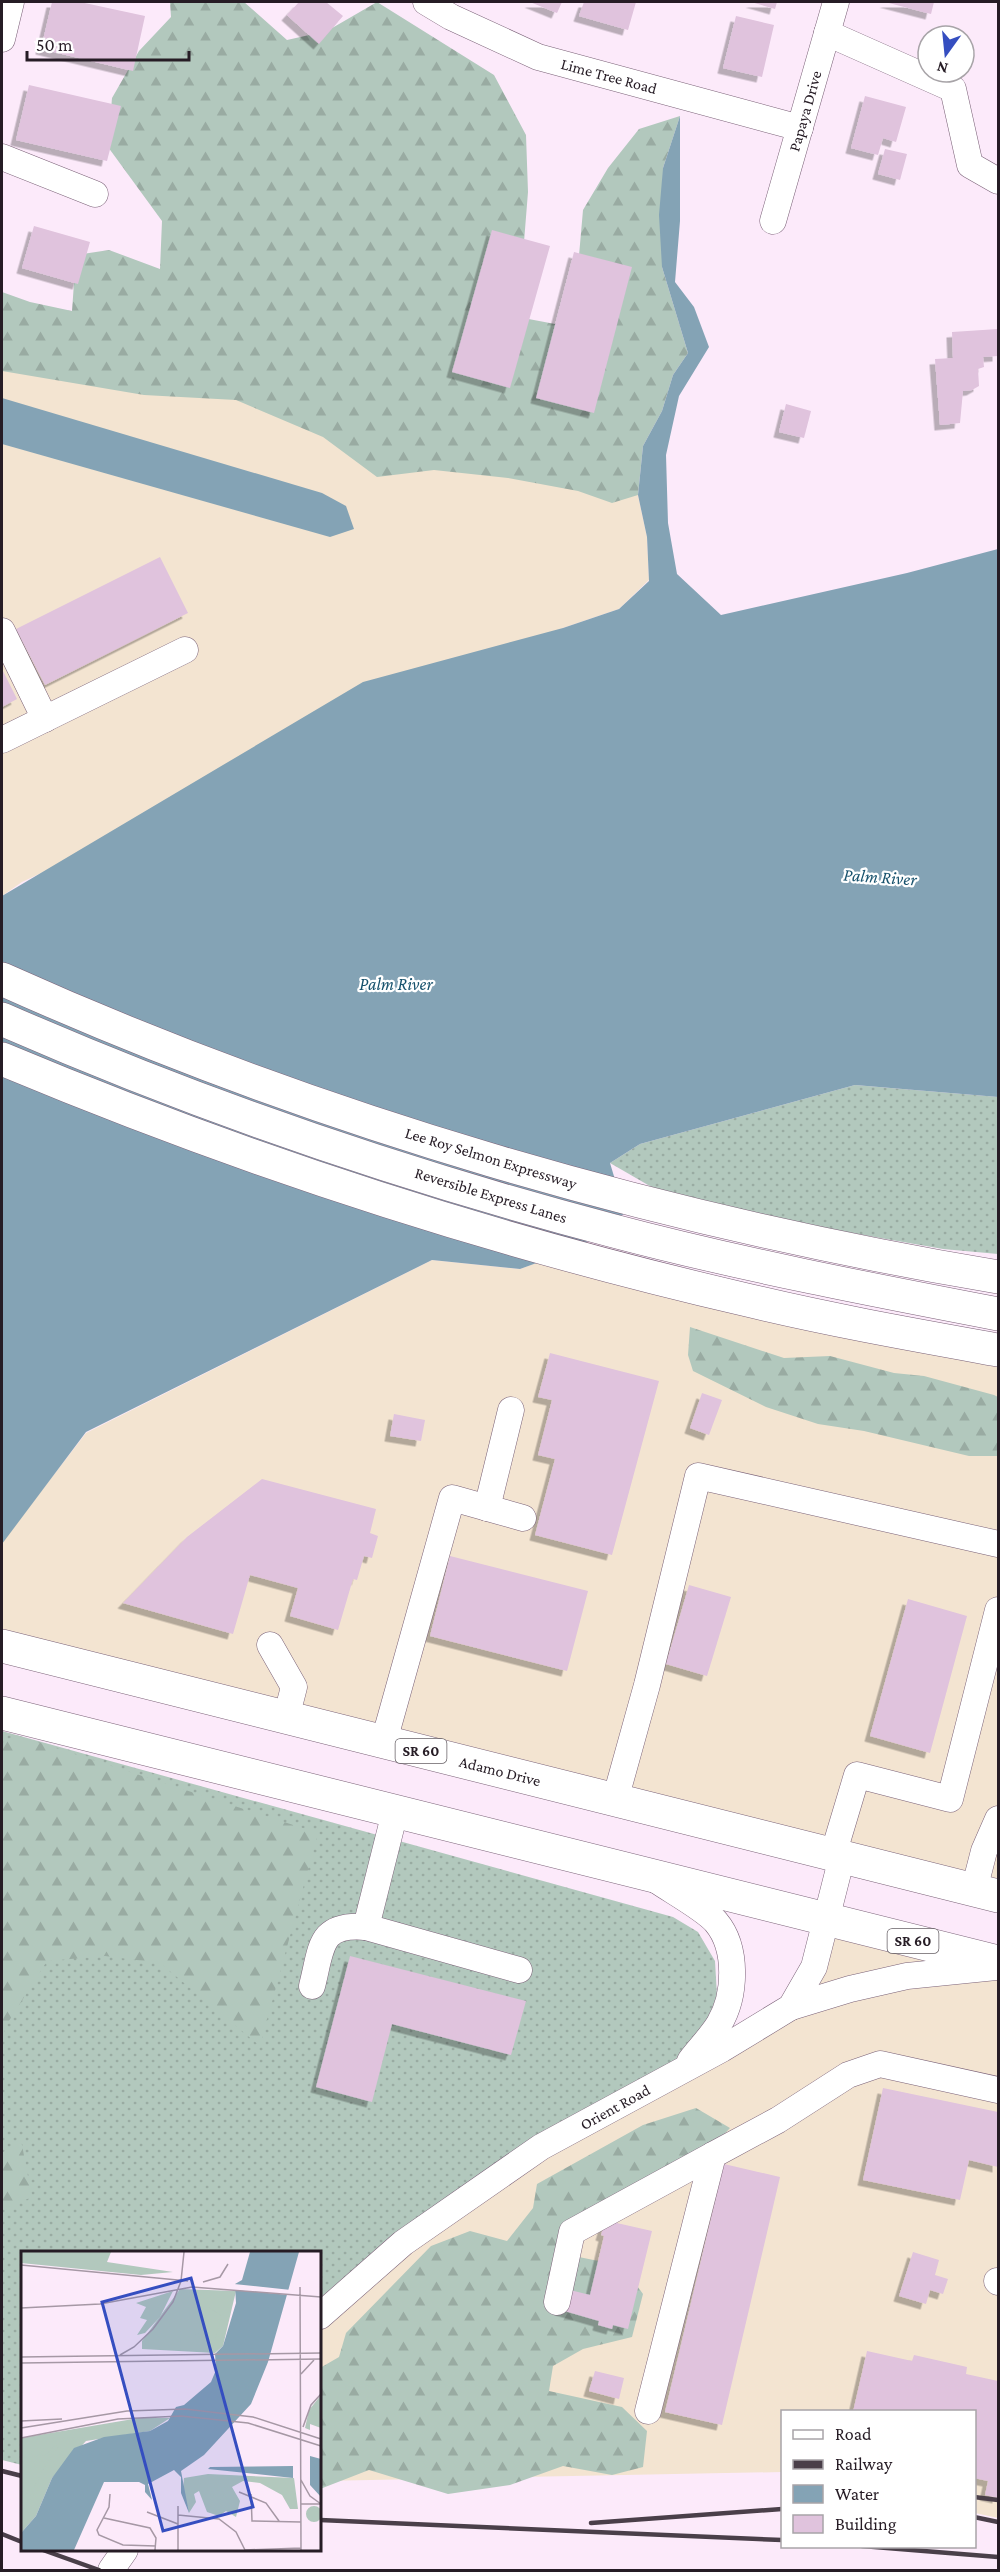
<svg xmlns="http://www.w3.org/2000/svg" width="1000" height="2572" viewBox="0 0 1000 2572" font-family="'Crimson Pro',serif">
  <defs>
    <pattern id="grass-dots" width="8" height="8" patternUnits="userSpaceOnUse" patternTransform="scale(1.5)"><rect width="8" height="8" fill="#b2c8bd"/><path d="M2 2h.1M6 6h.1" fill="none" stroke="#99aba2" stroke-width="1.8" stroke-linecap="round"/></pattern>
    <pattern id="forest-firs" width="22" height="20" patternUnits="userSpaceOnUse" patternTransform="scale(1.5)"><rect width="22" height="20" fill="#b2c8bd"/><path d="M5 1l3.5 6h-7zM16 11l3.5 6h-7z" fill="#99aba2"/></pattern>
    <filter id="shadow"><feDropShadow dx="-5.5" dy="5.5" stdDeviation="0" flood-color="#0004"/></filter>
  </defs>
  <rect width="100%" height="100%" fill="#fceafa"/>
  <g fill="#f3e4d1">
    <path d="M2 323 407 375 638 495 647 537 649 580 619 609 563 628 22 882 2 896Z"/>
    <path d="M555 1256 998 1353V1900L2 1638V1542L86 1433 432 1260 520 1269Z"/>
    <path d="M831 1932 998 1973V2518L975 2513 974 2412H782V2472L320 2481V2320L535 2158 802 2000Z"/>
  </g>
  <g fill="url(#grass-dots)">
    <path d="M855 1085 998 1097V1254L943 1249 761 1217 655 1189 610 1163 640 1144Z"/>
    <path d="M2 1731 673 1917 698 1932 715 1961 717 1996 697 2047 320 2304V2252H22V2465L2 2460Z"/>
  </g>
  <g fill="url(#forest-firs)">
    <path d="M170 2H244L287 40 327 31 377 2 494 75 526 135 528 192 518 317 555 324 575 301 583 210 608 168 639 129 680 116 663 168 662 267 688 353 673 375 662 411 643 446 638 495 612 503 578 491 508 478 434 470 377 477 323 437 236 400 144 395 2 371V292L30 302 72 311 76 255 109 250 160 269 162 221 108 147 112 98 139 51 171 17Z"/>
    <path d="M690 1327 784 1358 830 1356 894 1373 924 1376 994 1395 998 1397V1456H969L864 1431 818 1424 766 1407 693 1371 688 1355Z"/>
    <path d="M16 1735 318 1833 260 2046 160 1963 105 1956 47 1961 7 2024 2 2037V1743Z"/>
    <path d="M696 2108 730 2128 699 2162 604 2207 574 2256 623 2266 643 2294 632 2337 583 2349 553 2366 549 2391 622 2407 647 2431 643 2467 612 2475 563 2466 510 2485 448 2494 369 2470 320 2489V2368L339 2357 346 2333 431 2246 470 2231 507 2241 533 2208 537 2184 643 2125Z"/>
    <path d="M21 2140 32 2197 2 2210V2153Z"/>
  </g>
  <g fill="#84a3b5">
    <path d="M680 116V221L675 282 694 307 709 347 679 396 666 455 668 523 677 574 721 615 907 573 998 549V1097L855 1085 640 1144 610 1163 625 1213 578 1248 520 1269 432 1260 86 1432 2 1544V896L363 682 563 628 619 609 649 581 647 537 638 495 643 446 662 411 673 375 688 353 662 267 659 215 663 168Z"/>
    <path d="M2 398 322 493 346 506 354 529 330 537 2 444Z"/>
  </g>
  <g fill="#e0c3dd" filter="url(#shadow)">
    <path d="M52 2H80L145 16 133 71 41 49Z"/>
    <path d="M299 2H326L343 16 319 44 287 15Z"/>
    <path d="M530 2H562L557 13Z"/>
    <path d="M584 2H636L628 30 579 16Z"/>
    <path d="M751 2H777L775 9Z"/>
    <path d="M885 2H934L931 14Z"/>
    <path d="M736 16 774 25 762 77 723 68Z"/>
    <path d="M29 85 121 106 107 161 16 140Z"/>
    <path d="M865 96 906 107 896 142 883 138 878 155 851 148Z"/>
    <path d="M885 149 907 154 900 180 878 174Z"/>
    <path d="M34 226 90 242 78 284 22 268Z"/>
    <path d="M492 230 550 246 510 388 452 372Z"/>
    <path d="M574 252 632 267 594 413 536 398Z"/>
    <path d="M998 329V356L983 357 984 367 978 369 979 386 972 390 963 391 960 423 940 425 935 359 953 358 952 332Z"/>
    <path d="M786 404 811 411 804 438 779 432Z"/>
    <path d="M160 557 188 613 45 685 16 629Z"/>
    <path d="M2 669 17 699 2 707Z"/>
    <path d="M550 1353 659 1381 612 1555 535 1535 555 1459 538 1455 552 1400 538 1397Z"/>
    <path d="M702 1393 722 1400 709 1435 690 1428Z"/>
    <path d="M394 1414 425 1420 421 1441 390 1436Z"/>
    <path d="M262 1479 376 1509 370 1533 378 1536 372 1558 364 1556 357 1580 353 1579 338 1630 290 1616 298 1588 250 1575 233 1634 123 1603 187 1537Z"/>
    <path d="M450 1556 588 1591 567 1671 430 1636Z"/>
    <path d="M689 1585 731 1597 707 1676 666 1664Z"/>
    <path d="M908 1599 967 1616 930 1753 870 1736Z"/>
    <path d="M350 1956 526 2001 511 2055 392 2024 372 2102 316 2087Z"/>
    <path d="M883 2088 998 2112V2167L969 2160 960 2200 863 2180Z"/>
    <path d="M724 2164 780 2177 722 2425 665 2412Z"/>
    <path d="M608 2221 652 2231 628 2329 613 2325 612 2329 598 2325 599 2321 561 2310 566 2289 590 2295 604 2236 601 2235 604 2225Z"/>
    <path d="M913 2252 939 2260 935 2275 948 2279 943 2294 930 2290 926 2304 899 2296Z"/>
    <path d="M867 2351 912 2361 914 2355 967 2367 966 2374 998 2381V2498L985 2495 988 2481 974 2478V2412H853Z"/>
    <path d="M595 2371 624 2378 619 2399 589 2391Z"/>
  </g>
  <g fill="none" stroke-linecap="round" stroke-linejoin="round">
    <defs>
      <g id="minor">
        <path d="M426 2 451 17 538 57 800 128"/>
        <path d="M827 33 953 89 970 165 998 181"/>
        <path d="M2 39 11 2"/>
        <path d="M2 157 95 194"/>
        <path d="M773 221 836 2"/>
        <path d="M2 631 45 719"/>
        <path d="M2 740 185 650"/>
        <path d="M487 1508 511 1410"/>
        <path d="M270 1645 294 1687 286 1718"/>
        <path d="M384 1741 452 1498 523 1518"/>
        <path d="M615 1800 647 1685 698 1476 998 1544"/>
        <path d="M395 1812 366 1927 519 1970"/>
        <path d="M833 1855 857 1775 950 1799 998 1610"/>
        <path d="M659 1882C674 1892 706 1910 716 1922 738 1948 736 1996 719 2024 711 2037 699 2049 690 2061"/>
        <path d="M974 1890 984 1851 998 1819"/>
        <path d="M312 1986C322 1948 318 1923 366 1927"/>
        <path d="M791 2007 850 1989 907 1976 996 1967"/>
        <path d="M997 2281 998 2282"/>
        <path d="M557 2302 572 2232 713 2155"/>
        <path d="M320 2316 403 2243 541 2147 722 2049 791 2007 814 1967 842 1857"/>
        <path d="M648 2411 713 2155 778 2120 848 2075 880 2064 998 2090"/>
        <path d="M111 2570 125 2550"/>
      </g>
      <g id="major">
        <path d="M2 1646 998 1896"/>
        <path d="M2 1713 998 1962"/>
      </g>
      <g id="highway">
        <path d="M2 979C317 1121 658 1220 998 1277"/>
        <path d="M2 1019C198 1105 402 1175 610 1230 738 1264 868 1289 998 1314"/>
        <path d="M2 1059C243 1160 492 1241 747 1300 830 1320 915 1335 998 1350"/>
      </g>
    </defs>
    <use href="#minor" stroke="#7a6177" stroke-width="27"/>
    <use href="#major" stroke="#7a6177" stroke-width="34"/>
    <use href="#highway" stroke="#7a6177" stroke-width="34"/>
    <use href="#minor" stroke="#fff" stroke-width="26"/>
    <use href="#major" stroke="#fff" stroke-width="33"/>
    <use href="#highway" stroke="#fff" stroke-width="33"/>
    <g stroke="#4a3f49" stroke-width="4.5">
      <path d="M2 2471 22 2476"/>
      <path d="M974 2497 998 2500"/>
      <path d="M974 2517 998 2522"/>
      <path d="M320 2520 782 2540"/>
      <path d="M591 2523 782 2509"/>
      <path d="M2 2534 22 2542"/>
      <path d="M862 2546 998 2557"/>
      <path d="M43 2550 99 2570"/>
    </g>
  </g>
  <g text-anchor="middle" dominant-baseline="central" stroke-width="4.5" stroke-linejoin="round" paint-order="stroke">
    <g fill="#fff" stroke="#676066" stroke-width="1.5">
      <rect x="395.5" y="1739" width="51" height="24" rx="4.5"/>
      <rect x="887.5" y="1929" width="51" height="24" rx="4.5"/>
    </g>
    <g font-size="15" font-weight="bold" fill="#261c25">
      <text x="421" y="1751">SR 60</text>
      <text x="913" y="1941">SR 60</text>
    </g>
    <g font-size="16" fill="#261c25" stroke="#fff">
      <text transform="translate(609 76) rotate(15)">Lime Tree Road</text>
      <text transform="translate(805 111) rotate(-74)">Papaya Drive</text>
      <text transform="translate(491 1158) rotate(17)">Lee Roy Selmon Expressway</text>
      <text transform="translate(491 1195) rotate(17)">Reversible Express Lanes</text>
      <text transform="translate(500 1771) rotate(14)">Adamo Drive</text>
      <text transform="translate(615 2107) rotate(-29)">Orient Road</text>
    </g>
    <g font-size="18" font-style="italic" fill="#17526d" stroke="#fff">
      <text transform="translate(880 877) rotate(4)">Palm River</text>
      <text x="396" y="984">Palm River</text>
    </g>
  </g>
  <g transform="translate(21 2251)">
    <rect width="300" height="300" fill="#fceafa"/>
    <path d="M0 1H90L86 11 152 21 120 24 0 12ZM159 38 215 40 202 95 194 102 121 98V90ZM300 144V177L289 173V179L284 177 288 159ZM118 167H149L129 180 65 190 31 227 15 265 0 282V187Z" fill="#b2c8bd"/>
    <path d="M152 40 139 66 124 82 116 84 126 69 119 67 125 56 115 52ZM187 56 201 65 191 99 159 100 160 80 170 85 181 82 185 66 182 62 179 66 176 61ZM35 194 38 195 21 220 0 264V207L24 204ZM187 223 273 227 277 258H269L261 244 239 232 222 230 211 236 219 250 215 266 205 260 198 265 186 261 178 240 173 243 175 251 168 262 162 241 163 227ZM285 263a8 8 0 1 1 16 0a8 8 0 1 1-16 0Z" fill="#b2c8bd"/>
    <path d="M229 1H278L247 111 230 153 183 204 160 220 168 262 160 242V226L153 219 127 233 131 249 124 241V234L118 231H83L53 299H0V282L15 265 31 227 53 197 83 186 129 180 147 170 155 156 163 154 190 131 195 119 194 103 202 95 215 52 214 33 221 29ZM289 205 300 208V246L289 234ZM272 215V227L187 218 189 216Z" fill="#84a3b5"/>
    <path d="M213 33 270 39 269 44 213 39Z" fill="#fceafa"/>
    <path fill="none" stroke="#a698a5" stroke-width="1.5" d="M0 14 167 30M182 31 199 26 207 13M279 36 280 299M0 57 79 53 171 36 300 46M99 104 113 96 132 78 152 51 160 30 163 1M0 106 300 102M0 112 300 108M280 123 293 109M0 170 41 168M282 176 290 154 300 143M0 177 106 160 164 158 232 166 300 188M0 187 97 168 160 165 227 172 300 195M280 229 289 245 300 253M218 241 245 252 258 270M89 243 88 256 76 279 78 284 102 294 135 295M230 243 231 270 280 271M280 253H299M126 261 157 273M157 264 198 268 215 281 224 299M83 267 129 277 135 287 134 299M157 299V255M224 299 280 297"/>
    <path fill="#354ec0" fill-opacity="0.15" stroke="#354ec0" stroke-width="3" d="M170 27 232 256 142 280 81 51Z"/>
    <rect width="300" height="300" fill="none" stroke="#261c25" stroke-width="3"/>
  </g>
  <rect width="1000" height="2572" fill="none" stroke="#261c25" stroke-width="6"/>
  <rect x="781" y="2410" width="195" height="138" fill="#ffffff" stroke="#a8a4a8" stroke-width="1.5"/>
  <rect x="793" y="2430" width="30" height="9" fill="#ffffff" stroke="#a8a4a8" stroke-width="1.5"/>
  <text x="835" y="2440" font-size="18" fill="#261c25">Road</text>
  <rect x="793" y="2460" width="30" height="9" fill="#4a3f49" stroke="#a8a4a8" stroke-width="1.5"/>
  <text x="835" y="2470" font-size="18" fill="#261c25">Railway</text>
  <rect x="793" y="2485" width="30" height="18" fill="#84a3b5" stroke="#a8a4a8" stroke-width="1.5"/>
  <text x="835" y="2500" font-size="18" fill="#261c25">Water</text>
  <rect x="793" y="2515" width="30" height="18" fill="#e0c3dd" stroke="#a8a4a8" stroke-width="1.5"/>
  <text x="835" y="2530" font-size="18" fill="#261c25">Building</text>
  <g transform="translate(946 54) rotate(195)"><circle r="28" fill="#ffffff" stroke="#a8a4a8" stroke-width="1.5"/>
  <path d="M0-4.5L10 22L0 15L-10 22Z" fill="#354ec0"/>
  <text y="-9" font-size="16" font-weight="bold" text-anchor="middle" fill="#261c25">N</text>
  </g>
  <path d="M27 51v9h162v-9" fill="none" stroke="#261c25" stroke-width="3"/>
  <text x="36" y="51" font-size="18" fill="#261c25" stroke="#ffffff" stroke-width="4.5" paint-order="stroke">50 m</text>
</svg>
